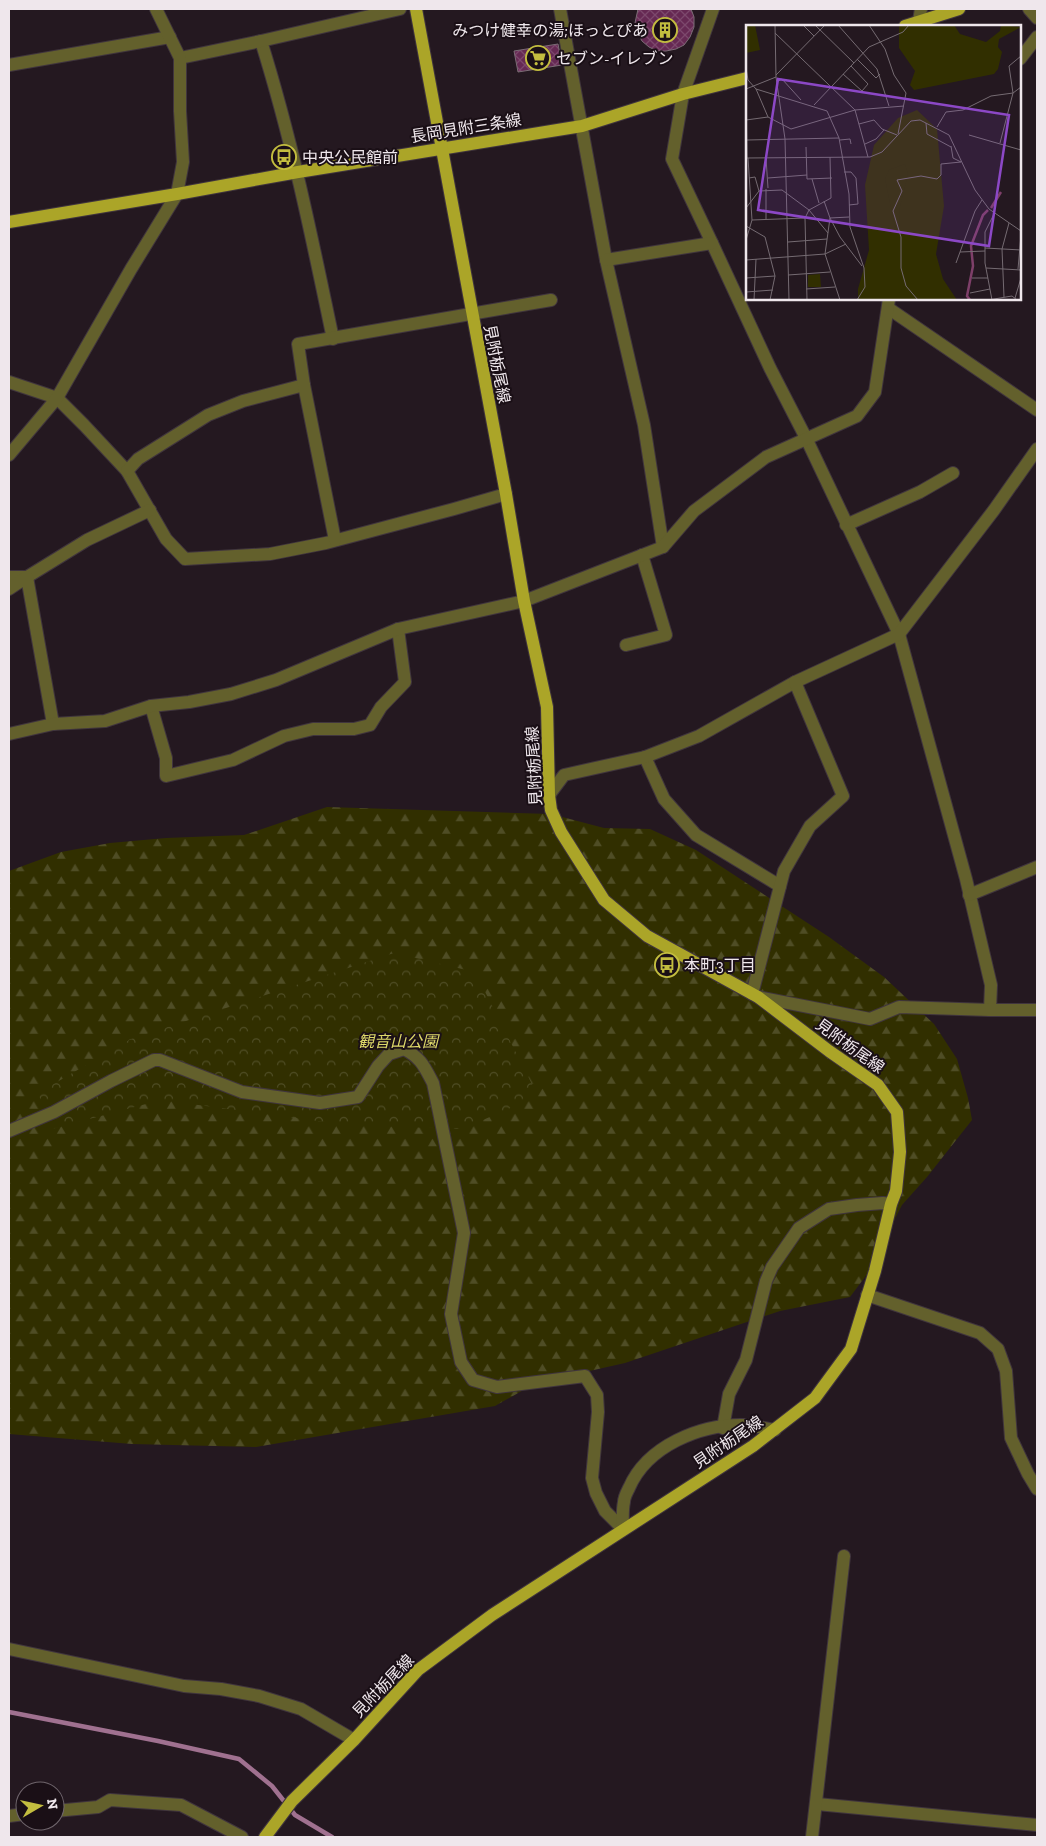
<svg xmlns="http://www.w3.org/2000/svg" width="1046" height="1846" viewBox="0 0 1046 1846" font-family="'Zilla Slab','Noto Sans JP',serif">
  <defs>
    <pattern id="forest-firs" width="22" height="20" patternUnits="userSpaceOnUse" patternTransform="scale(1.25)"><rect width="22" height="20" fill="#312f00"/><path d="M5 1l3.5 6h-7zM16 11l3.5 6h-7z" fill="#4f4d25"/></pattern>
    <pattern id="park-crowns" width="20" height="18" patternUnits="userSpaceOnUse" patternTransform="scale(1.25)"><rect width="20" height="18" fill="#312f00"/><path d="M2 6a3 3 0 1 1 6 0M12 15a3 3 0 1 1 6 0" fill="none" stroke="#4f4d25"/></pattern>
    <pattern id="building-cross-hatch" width="8" height="8" patternUnits="userSpaceOnUse" patternTransform="scale(1.25)"><rect width="8" height="8" fill="#662953"/><path d="M0 0l8 8M0 8l8-8" fill="none" stroke="#7c486c"/></pattern>
  </defs>
  <rect width="100%" height="100%" fill="#241820"/>
  <path fill="url(#forest-firs)" d="M327 807 551 814 604 828 650 829 696 850 829 937 884 977 934 1024 957 1059 968 1098 972 1120 927 1177 902 1205 884 1240 874 1265 850 1297 780 1311 625 1363 536 1383 495 1406 256 1447 132 1444 9 1434V871L61 852 110 843 166 838 244 835Z"/>
  <path fill="url(#park-crowns)" d="M394 953 475 972 538 1096 462 1129 348 1125 161 1100 52 1129 38 1093 131 1039Z"/>
  <g fill="none" stroke-linecap="round" stroke-linejoin="round">
    <path stroke="#a07190" stroke-width="4.5" d="M9 1712 158 1741 239 1759 272 1786 295 1815 332 1837"/>
  </g>
  <g fill="url(#building-cross-hatch)" stroke="#7b6c75">
    <path d="M638 9H691L694 17V27L690 37 684 45 676 49 666 51H657L649 47 642 41 637 32 635 23Z"/>
    <path d="M558 44 562 65 518 72 514 51Z"/>
  </g>
  <g fill="none" stroke-linecap="round" stroke-linejoin="round">
    <defs>
      <g id="minor">
        <path d="M560 9 606 260 644 425 663 547"/>
        <path d="M713 9 683 94 672 159 712 243 770 368 806 438 899 634 966 879 991 985 990 1010"/>
        <path d="M1029 9 1037 18"/>
        <path d="M918 26 921 9"/>
        <path d="M261 41C292 140 312 238 333 339"/>
        <path d="M180 58 261 41 400 9"/>
        <path d="M1020 59 1037 37"/>
        <path d="M9 65 170 37"/>
        <path d="M606 260 712 243"/>
        <path d="M888 308 1037 410"/>
        <path d="M9 382 57 398 84 425 127 471 166 539 185 559 270 554 326 543 454 509 506 494"/>
        <path d="M9 455 57 398 131 269 177 194 183 162 180 111V58L156 9"/>
        <path d="M127 471 138 459 208 415 243 401 304 385"/>
        <path d="M846 525 920 492 953 473"/>
        <path d="M335 540 304 385 298 344 551 300"/>
        <path d="M9 577H27L87 540 150 510"/>
        <path d="M9 589 27 577 53 724"/>
        <path d="M626 645 666 635 642 555"/>
        <path d="M151 706 166 758V776L233 760 284 736 313 729H354L370 725 381 707 405 682 398 629"/>
        <path d="M9 734 53 724 105 721 151 706 189 702 231 694 276 680 398 629 524 601 663 547 694 511 766 457 857 416 875 392 889 299"/>
        <path d="M645 757 664 799 696 835 780 886"/>
        <path d="M549 795 564 775 645 757 699 736 795 682 899 634 994 510 1037 449"/>
        <path d="M969 895 1037 867"/>
        <path d="M752 994 784 871 810 826 843 796 795 682"/>
        <path d="M758 997 870 1019 899 1007 990 1010H1037"/>
        <path d="M9 1131 54 1112 111 1081 154 1060H160L242 1092 320 1103 358 1097 378 1066 389 1054 404 1049C421 1058 424 1066 433 1083L464 1233 451 1314 461 1362 473 1380 497 1387 585 1376 597 1395 598 1412 592 1478 596 1493 605 1511 623 1529"/>
        <path d="M867 1295 980 1333 998 1349 1006 1371 1011 1438 1028 1474 1037 1489"/>
        <path d="M723 1428 729 1394 746 1360 766 1281 772 1267 799 1228 829 1209 857 1205 883 1203 891 1204"/>
        <path d="M623 1529C623 1521 622 1511 624 1502 624 1497 627 1492 629 1488 647 1446 700 1424 744 1425 754 1426 765 1428 775 1430"/>
        <path d="M9 1649 184 1686 221 1689 259 1696 301 1709 354 1740"/>
        <path d="M817 1804 1037 1825"/>
        <path d="M55 1811 98 1807 110 1800 181 1805 242 1837"/>
        <path d="M9 1816 25 1814"/>
        <path d="M812 1837 844 1556"/>
      </g>
      <g id="major">
        <path d="M905 26 959 9"/>
        <path d="M9 222 177 194 298 172 582 126 683 94 747 78"/>
        <path d="M265 1837 292 1801 354 1740 418 1670 492 1615 753 1446 815 1398 851 1349 875 1271 891 1204 896 1191 900 1152 897 1112 878 1085 829 1051 758 997 647 936 604 900 561 832 551 810 549 795 547 707 524 601 506 494 416 9"/>
      </g>
    </defs>
    <use href="#minor" stroke="#40353d" stroke-width="14"/>
    <use href="#major" stroke="#40353d" stroke-width="14"/>
    <use href="#minor" stroke="#63602c" stroke-width="12"/>
    <use href="#major" stroke="#aba528" stroke-width="12"/>
  </g>
  <defs>
    <symbol id="building-ring" viewBox="-11 -11 22 22"><circle r="9.5" fill="#1a0f16" stroke="#c3bd3f" stroke-width="1.5"/><path d="M-4-6H4V6H1V3H-1V6H-4ZM-2.5-4.3h1.7v1.8h-1.7ZM.8-4.3h1.7v1.8H.8ZM-2.5-1h1.7V.8h-1.7ZM.8-1h1.7V.8H.8Z" fill="#c3bd3f"/></symbol>
    <symbol id="supermarket-ring" viewBox="-11 -11 22 22"><circle r="9.5" fill="#1a0f16" stroke="#c3bd3f" stroke-width="1.5"/><path d="M-6-5.5h2.5l.6 2H6L4.5 2H-2.5L-4.4-4H-6ZM-1.5 3.2a1.3 1.3 0 1 0 .1 0ZM3 3.2a1.3 1.3 0 1 0 .1 0Z" fill="#c3bd3f"/></symbol>
    <symbol id="bus-ring" viewBox="-11 -11 22 22"><circle r="9.5" fill="#1a0f16" stroke="#c3bd3f" stroke-width="1.5"/><path d="M-5-6H5V4H4V6H2V4H-2V6H-4V4H-5ZM-3.5-4V0h7V-4ZM-3.5 1.2v1.5H-2V1.2ZM2 1.2v1.5H3.5V1.2Z" fill="#c3bd3f"/></symbol>
  </defs>
  <g fill-rule="evenodd">
    <use href="#building-ring" x="651" y="16" width="28" height="28"/>
    <use href="#supermarket-ring" x="524" y="44" width="28" height="28"/>
    <use href="#bus-ring" x="270" y="143" width="28" height="28"/>
    <use href="#bus-ring" x="653" y="951" width="28" height="28"/>
  </g>
  <g text-anchor="middle" dominant-baseline="central" stroke-width="4" stroke-linejoin="round" paint-order="stroke">
    <g font-size="16" fill="#efe7ec" stroke="#1a0f16" text-anchor="start">
      <text x="648" y="30" text-anchor="end">みつけ健幸の湯;ほっとぴあ</text>
      <text x="556" y="58">セブン-イレブン</text>
      <text x="302" y="157">中央公民館前</text>
      <text x="684" y="965">本町3丁目</text>
    </g>
    <g font-size="16" fill="#efe7ec" stroke="#1a0f16">
      <text transform="translate(466 128) rotate(-9)">長岡見附三条線</text>
      <text transform="translate(497 364) rotate(79)">見附栃尾線</text>
      <text transform="translate(534 766) rotate(-93)">見附栃尾線</text>
      <text transform="translate(850 1046) rotate(36)">見附栃尾線</text>
      <text transform="translate(728 1442) rotate(-34)">見附栃尾線</text>
      <text transform="translate(383 1686) rotate(-46)">見附栃尾線</text>
    </g>
    <g font-size="16" font-style="italic" fill="#dcd769" stroke="#1a0f16">
      <text x="398" y="1041">観音山公園</text>
    </g>
  </g>
  <g transform="translate(746 25)">
    <rect width="275" height="275" fill="#241820"/>
    <path d="M153 0H208L214 9 240 17 254 6 255 0 275 2 253 14 252 22 256 27 252 44 248 49 168 65 164 60 169 46 153 23ZM171 85 191 104 198 181 190 229 197 254 211 275H112V264L123 225 119 160 128 120 152 93Z" fill="#312f00"/>
    <path d="M159 139 162 149 153 186 154 201 149 202 139 154 143 145ZM74 249 75 262H62V250ZM158 261 170 275H148Z" fill="#312f00"/>
    <path d="M0 0H9L14 25 0 28Z" fill="#312f00"/>
    <path fill="none" stroke="#7e3f69" stroke-width="2.5" d="M245 183 255 167M224 275 221 271 227 241 225 221 237 190 242 185"/>
    <path fill="none" stroke="#756b72" stroke-width="1" d="M29 0 30 52 39 114 43 275M57 0 68 11M69 0 108 38M92 0 131 44 143 81M123 0 139 24 148 50 160 68 152 109M29 8 109 85 122 132M111 34 130 53 134 49M0 43 2 55 10 64 22 92 45 104 109 85 158 81M97 49 116 66 122 59 105 41M30 50 79 0M31 57 36 54 55 75M0 64 30 52M10 64 81 86 93 113 103 169 104 202 118 243 119 262 111 275M0 70 1 133M68 80 123 22 157 7 163 0M0 95 22 92M180 98 181 109 205 122M113 99 128 95 136 104 151 110M191 102 200 87 217 85 245 71 267 68 275 62M223 110 275 125M1 115 93 113M94 115 104 114 105 119M254 118 267 68 263 41 275 31M119 119 130 114 138 105M205 121 207 133 215 137M60 122 61 154 86 153M0 133 124 132 136 127 165 96 174 95 203 110 229 165 243 184 275 206M20 133 22 163M98 147H105L110 153 112 179 103 180M3 153 9 152 13 166M22 153 61 150M66 154 73 178M20 164V194M78 176 84 193 79 229 94 275M0 183 13 166 36 165 63 185 82 208M103 192 84 193 94 212 116 241M6 195 59 193M0 201 19 212 29 251 24 275M0 215 6 195 2 133M42 217 81 214M239 223 275 225M214 227 239 226M0 235 79 229 100 219M210 238 229 186 236 175M240 243 275 245M272 244 275 210M42 250 84 247M0 253 29 251M226 253H242M60 264 89 262M0 267 27 265M224 268 244 264M258 272 256 224 263 198M269 273 275 253M8 275 10 234M61 275 59 193 63 185 85 173 84 132M172 275 160 261 155 243V212L147 186 156 166 151 155 175 151 191 154 195 150V139L215 137M242 275 266 271 271 275M246 275 239 238V207L248 189"/>
    <path fill="#8c48c6" fill-opacity="0.15" stroke="#8c48c6" stroke-width="2.5" d="M32 54 263 90 243 221 12 185Z"/>
    <rect width="275" height="275" fill="none" stroke="#efe7ec" stroke-width="2.5"/>
  </g>
  <rect width="1046" height="1846" fill="none" stroke="#efe7ec" stroke-width="20"/>
  <g transform="translate(40 1806) rotate(81)"><circle r="24" fill="#1a0f16" stroke="#6f656c"/>
  <path d="M0-4L9 19L0 12L-9 19Z" fill="#c3bd3f"/>
  <text y="-8" font-size="14" font-weight="bold" text-anchor="middle" fill="#efe7ec">N</text>
  </g>
</svg>
